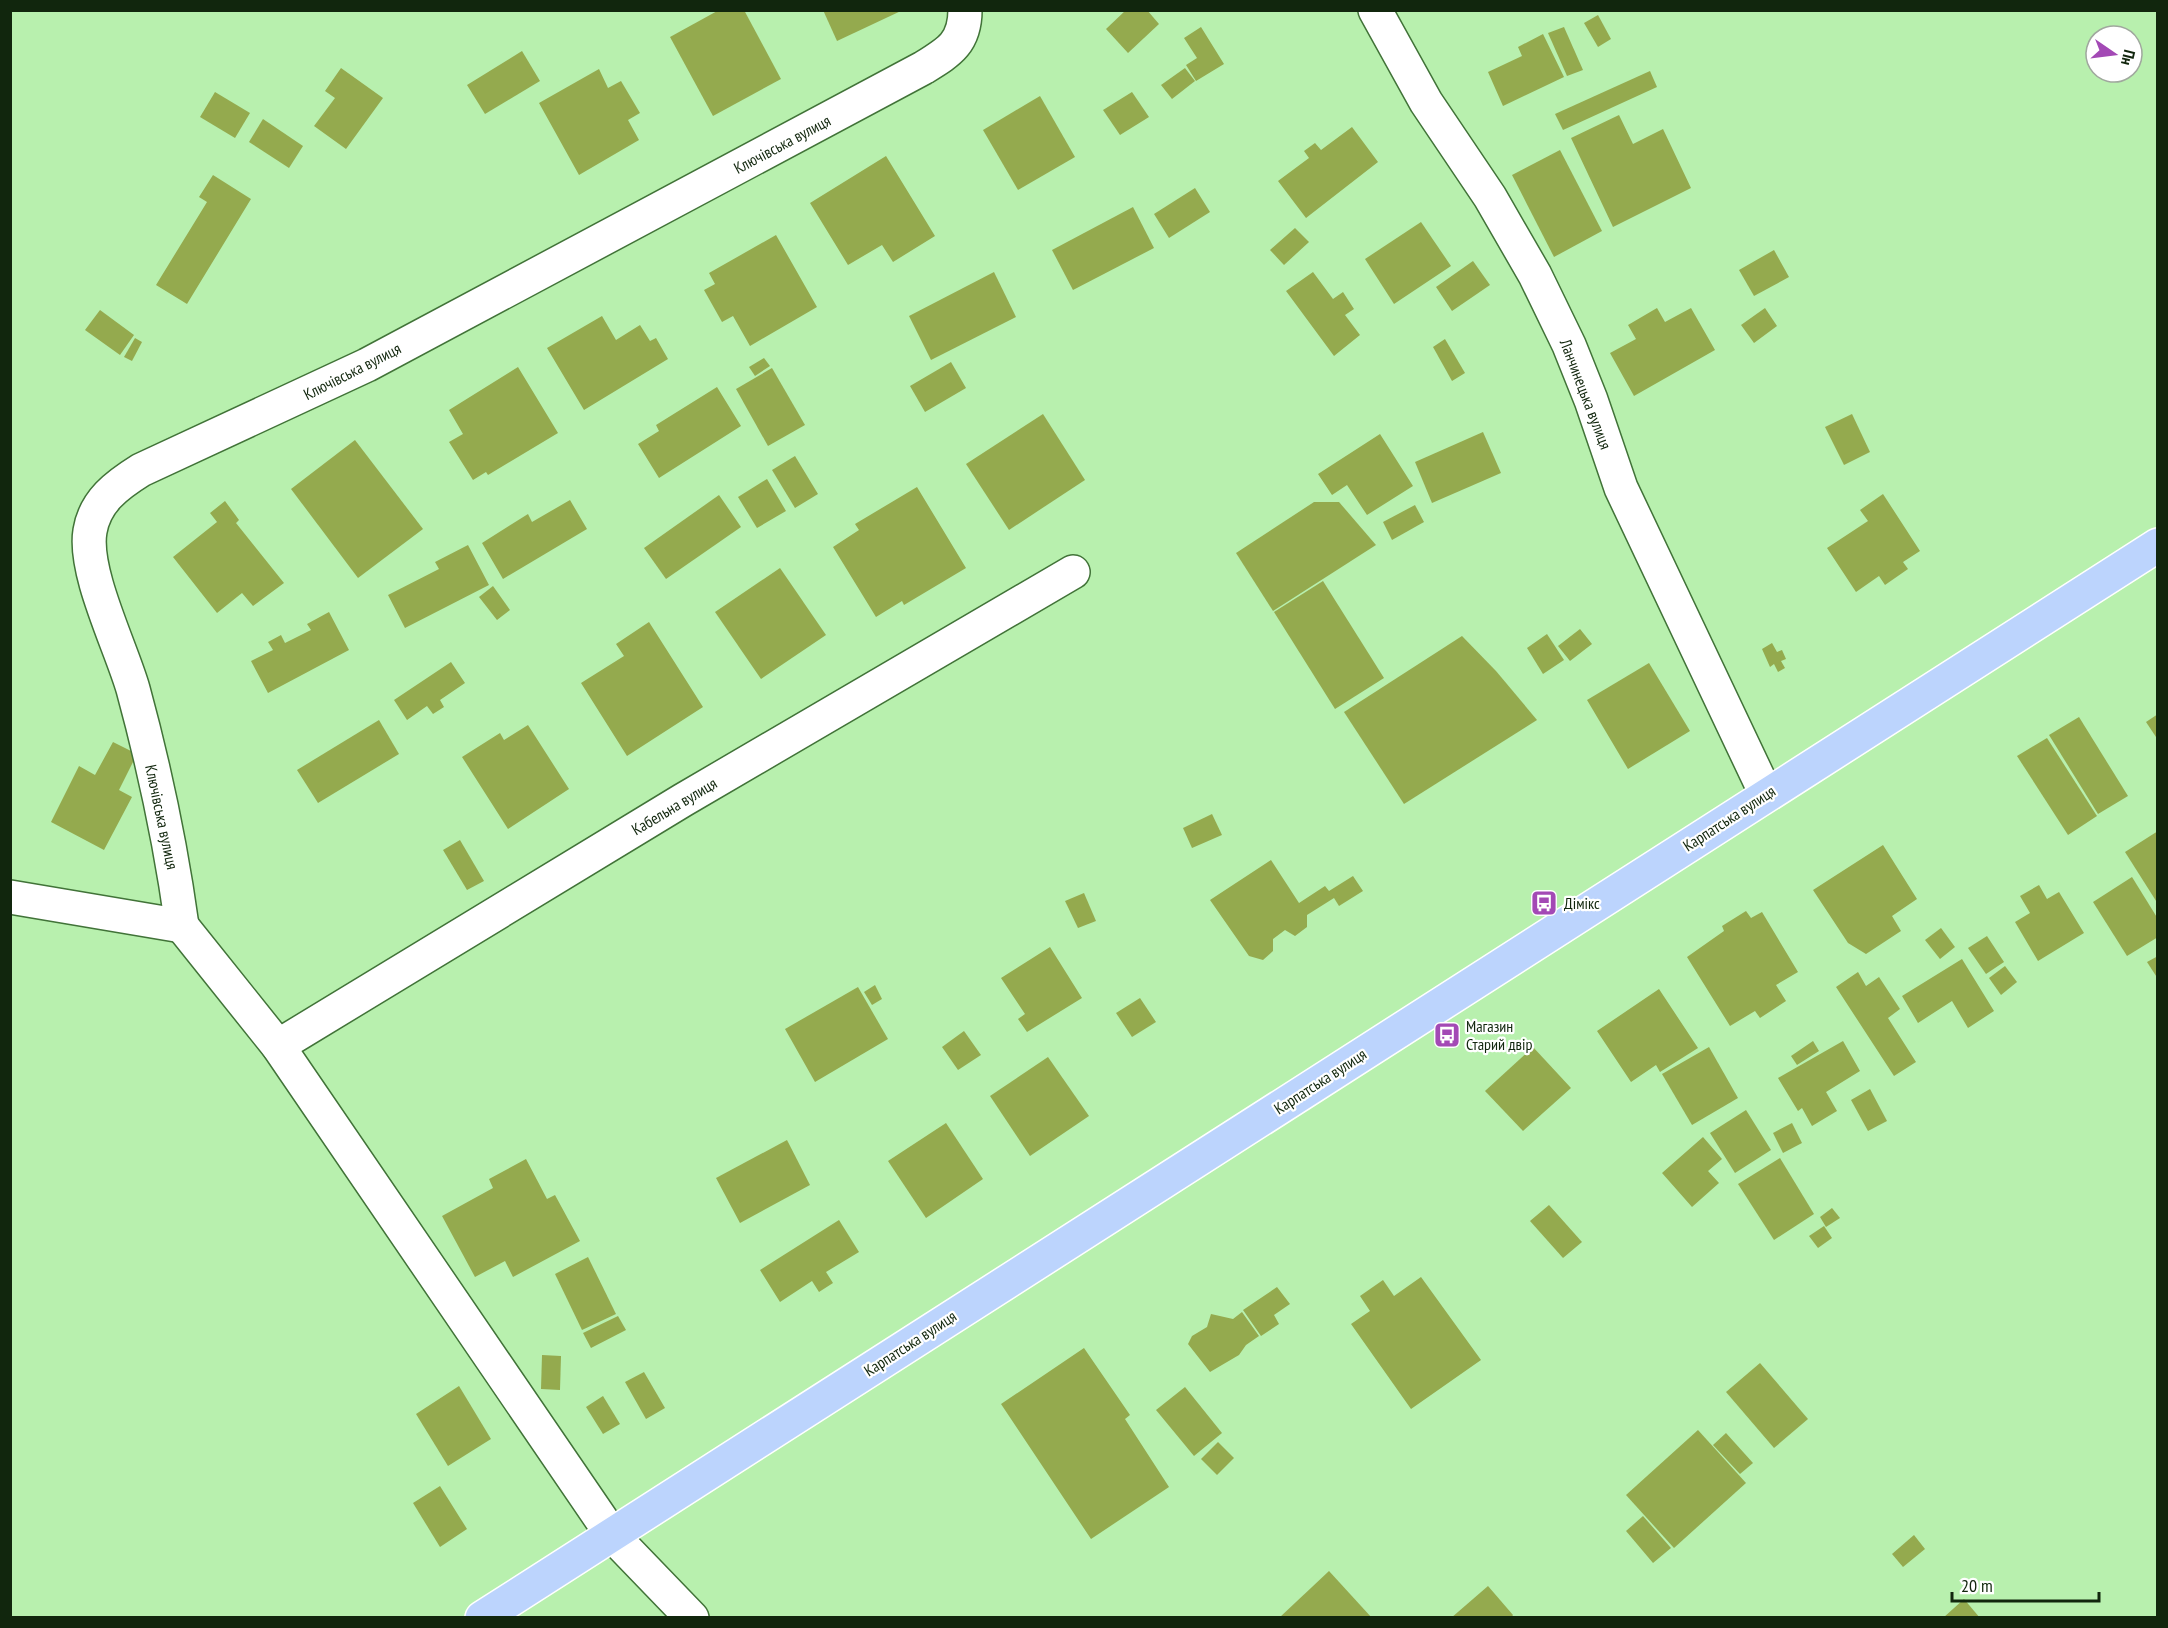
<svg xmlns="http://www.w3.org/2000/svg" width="2168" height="1628" viewBox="0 0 2168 1628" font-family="'PT Sans Narrow',sans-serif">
  <rect width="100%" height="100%" fill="#b8f0ae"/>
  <g fill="#94aa4e">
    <path d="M719 10H744L781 79 713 116 670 37Z"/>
    <path d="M823 10H903L837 41Z"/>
    <path d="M1126 10H1147L1159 24 1128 53 1106 29Z"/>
    <path d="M1598 15 1611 39 1598 47 1584 23Z"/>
    <path d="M1201 27 1224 64 1196 81 1186 65 1197 58 1184 38Z"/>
    <path d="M1564 27 1583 70 1567 76 1548 33Z"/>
    <path d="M1543 34 1564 77 1503 106 1488 72 1522 56 1518 47Z"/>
    <path d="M522 51 540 81 485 114 467 85Z"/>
    <path d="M341 68 383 98 346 149 314 126 335 98 325 91Z"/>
    <path d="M1185 68 1195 81 1172 99 1161 85Z"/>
    <path d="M599 69 608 88 621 81 640 113 628 120 639 140 579 175 539 103Z"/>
    <path d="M1650 71 1657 87 1563 130 1555 114Z"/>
    <path d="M215 92 250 113 235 138 200 117Z"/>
    <path d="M1132 92 1149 117 1120 135 1103 110Z"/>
    <path d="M1040 96 1075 157 1018 190 983 130Z"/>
    <path d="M1619 115 1633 144 1663 129 1691 188 1613 227 1571 138Z"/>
    <path d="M263 119 303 146 289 168 249 142Z"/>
    <path d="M1352 127 1378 162 1306 218 1278 181 1309 158 1304 151 1315 143 1321 150Z"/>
    <path d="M1560 150 1602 231 1554 257 1512 175Z"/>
    <path d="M886 156 935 236 893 262 882 245 848 265 810 203Z"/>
    <path d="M213 175 251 199 187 304 156 285 207 202 199 197Z"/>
    <path d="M1195 188 1210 212 1169 238 1154 214Z"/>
    <path d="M1133 207 1154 248 1073 290 1052 250Z"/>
    <path d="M1421 222 1451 266 1394 304 1365 259Z"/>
    <path d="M1295 228 1309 242 1284 265 1270 250Z"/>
    <path d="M776 235 817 307 750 346 733 316 722 322 704 290 715 284 709 273Z"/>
    <path d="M1774 250 1789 277 1754 296 1739 270Z"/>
    <path d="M1473 261 1490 285 1452 311 1436 287Z"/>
    <path d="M994 272 1016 317 931 360 909 316Z"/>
    <path d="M1313 272 1333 299 1343 292 1354 309 1345 315 1360 335 1334 356 1286 291Z"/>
    <path d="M1657 308 1665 322 1691 308 1715 350 1634 396 1610 353 1636 339 1628 325Z"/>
    <path d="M1765 308 1777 326 1754 343 1741 325Z"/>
    <path d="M100 310 134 335 120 355 85 330Z"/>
    <path d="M602 316 616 340 640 325 650 341 656 338 668 359 584 410 547 348Z"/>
    <path d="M135 338 142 342 132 361 124 357Z"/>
    <path d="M1445 339 1465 373 1452 381 1433 347Z"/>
    <path d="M764 358 770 366 755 376 749 367Z"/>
    <path d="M951 362 966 388 925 412 910 386Z"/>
    <path d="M518 367 558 433 488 475 486 472 473 480 449 442 463 434 449 410Z"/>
    <path d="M772 368 805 425 768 446 736 389Z"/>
    <path d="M717 387 741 426 659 478 638 444 659 431 656 425Z"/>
    <path d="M1043 414 1085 480 1009 530 966 464Z"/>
    <path d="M1852 414 1870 452 1844 465 1825 427Z"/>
    <path d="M1483 432 1501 473 1432 503 1415 462Z"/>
    <path d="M1380 434 1413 486 1367 515 1347 485 1332 495 1318 474Z"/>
    <path d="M355 440 423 529 358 578 291 489Z"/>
    <path d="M795 456 818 494 795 508 772 470Z"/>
    <path d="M767 479 786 511 757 528 738 497Z"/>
    <path d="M917 487 966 568 904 605 902 601 876 617 833 547 859 530 855 524Z"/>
    <path d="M1883 494 1920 551 1903 562 1908 569 1885 585 1879 576 1856 592 1827 548 1868 521 1860 510Z"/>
    <path d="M719 495 741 527 666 579 644 548Z"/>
    <path d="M570 500 587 529 503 579 482 543 528 514 532 522Z"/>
    <path d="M225 501 239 520 236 523 284 583 253 606 242 593 217 613 173 557 217 522 210 513Z"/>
    <path d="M1314 502H1339L1376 545 1273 611 1236 553Z"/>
    <path d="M1415 505 1424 522 1392 540 1383 522Z"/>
    <path d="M468 545 489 585 405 628 388 595 439 569 435 562Z"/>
    <path d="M780 568 826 635 761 679 715 612Z"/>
    <path d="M1323 581 1384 678 1335 709 1274 612Z"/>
    <path d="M493 586 510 610 497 620 479 597Z"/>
    <path d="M329 612 349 650 268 693 251 661 273 650 268 642 281 635 285 643 311 630 307 624Z"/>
    <path d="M649 622 703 707 627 756 581 683 624 656 616 644Z"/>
    <path d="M1580 629 1592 644 1570 661 1558 646Z"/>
    <path d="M1547 634 1564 660 1543 674 1527 648Z"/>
    <path d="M1462 636 1496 671 1537 720 1404 804 1344 712Z"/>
    <path d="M1772 643 1777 652 1782 650 1786 659 1781 661 1785 668 1778 672 1774 664 1770 667 1762 649Z"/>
    <path d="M451 662 465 683 440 700 444 707 433 714 427 706 407 720 394 700Z"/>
    <path d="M1649 663 1690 731 1628 769 1587 700Z"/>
    <path d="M2158 714V740L2146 722Z"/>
    <path d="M2079 717 2128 796 2098 814 2049 735Z"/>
    <path d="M379 720 399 754 318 803 297 770Z"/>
    <path d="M528 725 569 789 508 829 462 757 500 733 504 740Z"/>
    <path d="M2047 738 2097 816 2068 835 2017 756Z"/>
    <path d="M113 742 137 754 119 790 132 797 104 850 51 822 79 766 95 775Z"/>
    <path d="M1212 814 1222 835 1192 848 1183 828Z"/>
    <path d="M2158 831V904L2125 852Z"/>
    <path d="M460 840 484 881 467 890 443 850Z"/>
    <path d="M1883 845 1917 899 1892 916 1901 931 1866 954 1848 943 1813 890Z"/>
    <path d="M1271 860 1299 903 1325 886 1329 891 1353 876 1363 891 1339 906 1334 898 1307 915V927L1295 936 1285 930 1273 939V951L1263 960 1249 956 1210 900Z"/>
    <path d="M2132 877 2158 919V937L2127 956 2093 902Z"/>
    <path d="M2039 885 2047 899 2059 892 2084 933 2038 961 2015 922 2030 913 2020 896Z"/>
    <path d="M1084 893 1096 921 1078 928 1065 901Z"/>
    <path d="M1746 911 1751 918 1762 912 1798 972 1776 985 1786 1001 1760 1018 1755 1011 1730 1026 1687 957 1724 931 1722 926Z"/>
    <path d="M1941 928 1955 947 1940 959 1925 940Z"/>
    <path d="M1987 936 2004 962 1986 974 1968 948Z"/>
    <path d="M1050 947 1082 998 1027 1032 1018 1019 1025 1014 1001 978Z"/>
    <path d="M2158 956V979L2147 962Z"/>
    <path d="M1962 959 1994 1011 1968 1028 1952 1001 1918 1023 1902 996Z"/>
    <path d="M2005 966 2017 982 2001 995 1989 978Z"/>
    <path d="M1858 972 1866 986 1879 977 1900 1009 1888 1018 1916 1062 1894 1076 1836 987Z"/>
    <path d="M875 985 882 999 872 1005 864 992Z"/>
    <path d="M858 987 888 1039 815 1082 785 1029Z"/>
    <path d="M1659 989 1698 1048 1660 1072 1656 1065 1631 1082 1597 1031Z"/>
    <path d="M1140 998 1156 1022 1132 1037 1116 1013Z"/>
    <path d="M964 1031 981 1055 958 1070 942 1047Z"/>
    <path d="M1813 1041 1819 1051 1797 1065 1791 1056Z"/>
    <path d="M1843 1041 1860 1071 1826 1092 1837 1111 1812 1126 1802 1108 1798 1111 1778 1078Z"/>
    <path d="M1533 1047 1571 1088 1523 1131 1485 1091Z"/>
    <path d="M1709 1047 1738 1098 1692 1125 1662 1074Z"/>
    <path d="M1048 1057 1089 1116 1030 1156 990 1096Z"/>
    <path d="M1870 1089 1887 1121 1868 1131 1851 1100Z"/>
    <path d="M1746 1110 1771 1150 1735 1173 1710 1133Z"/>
    <path d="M946 1123 983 1179 926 1218 888 1161Z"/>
    <path d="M1792 1123 1802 1143 1783 1153 1773 1133Z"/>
    <path d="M1703 1137 1722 1159 1708 1171 1719 1183 1692 1207 1662 1173Z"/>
    <path d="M787 1140 810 1185 740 1223 716 1178Z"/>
    <path d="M1780 1158 1814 1214 1774 1240 1738 1184Z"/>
    <path d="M526 1159 547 1199 555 1195 580 1241 513 1277 505 1261 475 1277 442 1216 493 1188 489 1179Z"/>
    <path d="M1549 1205 1582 1242 1563 1258 1530 1221Z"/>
    <path d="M1832 1208 1840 1218 1826 1227 1820 1217Z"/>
    <path d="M839 1220 859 1252 826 1272 833 1283 819 1292 812 1281 780 1302 760 1270Z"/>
    <path d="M1824 1226 1832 1238 1818 1248 1809 1236Z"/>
    <path d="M588 1257 616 1314 582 1330 555 1274Z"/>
    <path d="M1421 1277 1481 1360 1411 1409 1351 1324 1370 1311 1360 1296 1383 1280 1394 1296Z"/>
    <path d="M1277 1287 1290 1304 1274 1315 1279 1324 1261 1336 1243 1310Z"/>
    <path d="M1242 1312 1259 1336 1246 1345 1239 1355 1210 1372 1188 1344 1192 1336 1207 1327 1211 1314 1233 1319Z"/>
    <path d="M618 1316 626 1330 591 1348 583 1333Z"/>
    <path d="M1084 1348 1130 1415 1125 1419 1169 1487 1091 1539 1001 1404Z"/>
    <path d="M542 1355 561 1356 560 1390 541 1389Z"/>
    <path d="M1760 1363 1808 1419 1774 1448 1726 1392Z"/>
    <path d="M644 1372 665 1408 646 1419 625 1382Z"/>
    <path d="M459 1386 491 1439 448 1466 416 1414Z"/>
    <path d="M1185 1387 1222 1433 1194 1456 1156 1410Z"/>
    <path d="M603 1396 620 1424 603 1434 586 1407Z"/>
    <path d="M1698 1430 1746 1483 1674 1548 1626 1495Z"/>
    <path d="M1726 1433 1753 1463 1740 1474 1713 1445Z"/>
    <path d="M1218 1442 1234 1458 1217 1475 1201 1459Z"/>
    <path d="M440 1486 467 1529 440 1547 413 1503Z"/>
    <path d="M1643 1516 1671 1548 1653 1563 1626 1531Z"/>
    <path d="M1914 1535 1925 1549 1903 1567 1892 1554Z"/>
    <path d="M1329 1571 1372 1618H1279Z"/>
    <path d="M1488 1586 1513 1615 1511 1618H1451Z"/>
    <path d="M1964 1599 1980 1618H1943Z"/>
  </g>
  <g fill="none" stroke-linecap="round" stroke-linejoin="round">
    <defs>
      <g id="minor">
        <path d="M1375 10 1426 102 1490 197 1535 275 1569 345 1591 400 1621 488 1766 794"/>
        <path d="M10 897 182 926"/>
        <path d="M182 926C171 846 154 766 133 689 121 647 83 572 90 531 95 501 117 485 141 470L367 365 923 68C949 52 965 43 965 10"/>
        <path d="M182 926 278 1046 612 1535 692 1618"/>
        <path d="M278 1046 683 800 1073 572"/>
      </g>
      <path id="major" d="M482 1618 2158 545"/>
    </defs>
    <use href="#minor" stroke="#417338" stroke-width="36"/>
    <use href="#major" stroke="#fff" stroke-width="36"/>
    <use href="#minor" stroke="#fff" stroke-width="33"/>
    <use href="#major" stroke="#bcd4fd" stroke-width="33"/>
  </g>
  <defs>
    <symbol id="bus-square" viewBox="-11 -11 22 22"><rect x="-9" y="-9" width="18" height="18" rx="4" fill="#a349b5" stroke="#fff"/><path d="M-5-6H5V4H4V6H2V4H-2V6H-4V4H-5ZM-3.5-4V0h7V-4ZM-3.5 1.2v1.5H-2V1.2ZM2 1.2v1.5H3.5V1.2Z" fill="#fff"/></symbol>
  </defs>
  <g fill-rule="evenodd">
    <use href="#bus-square" x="1529" y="888" width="30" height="30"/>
    <use href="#bus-square" x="1432" y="1020" width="30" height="30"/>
  </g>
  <g text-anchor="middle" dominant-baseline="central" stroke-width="4.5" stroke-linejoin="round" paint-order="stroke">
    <g font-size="16" fill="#11260d" stroke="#fff">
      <text transform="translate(782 144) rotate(-28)">Ключівська вулиця</text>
      <text transform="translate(352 371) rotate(-27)">Ключівська вулиця</text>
      <text transform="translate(1586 394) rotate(69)">Ланчинецька вулиця</text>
      <text transform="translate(674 806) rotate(-31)">Кабельна вулиця</text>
      <text transform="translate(162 817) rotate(78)">Ключівська вулиця</text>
      <text transform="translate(1729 818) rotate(-33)">Карпатська вулиця</text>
      <text transform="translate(1320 1081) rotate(-33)">Карпатська вулиця</text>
      <text transform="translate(910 1343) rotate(-33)">Карпатська вулиця</text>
    </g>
    <g font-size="16" fill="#11260d" stroke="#fff" text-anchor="start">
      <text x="1564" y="903">Дімікс</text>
      <text x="1466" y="1026">Магазин<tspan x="1466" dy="18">Старий двір</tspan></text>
    </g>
  </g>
  <rect width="2168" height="1628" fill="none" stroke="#11260d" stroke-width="24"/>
  <g transform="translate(2114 54) rotate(104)"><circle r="28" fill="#ffffff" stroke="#a0a89e" stroke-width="1.5"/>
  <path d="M0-4.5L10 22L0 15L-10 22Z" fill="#a349b5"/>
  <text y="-9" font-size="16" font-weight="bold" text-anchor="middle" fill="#11260d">Пн</text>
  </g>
  <path d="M1952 1592v9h147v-9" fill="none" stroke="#11260d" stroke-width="3"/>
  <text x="1961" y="1592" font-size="18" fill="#11260d" stroke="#ffffff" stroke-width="4.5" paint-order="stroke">20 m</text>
</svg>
